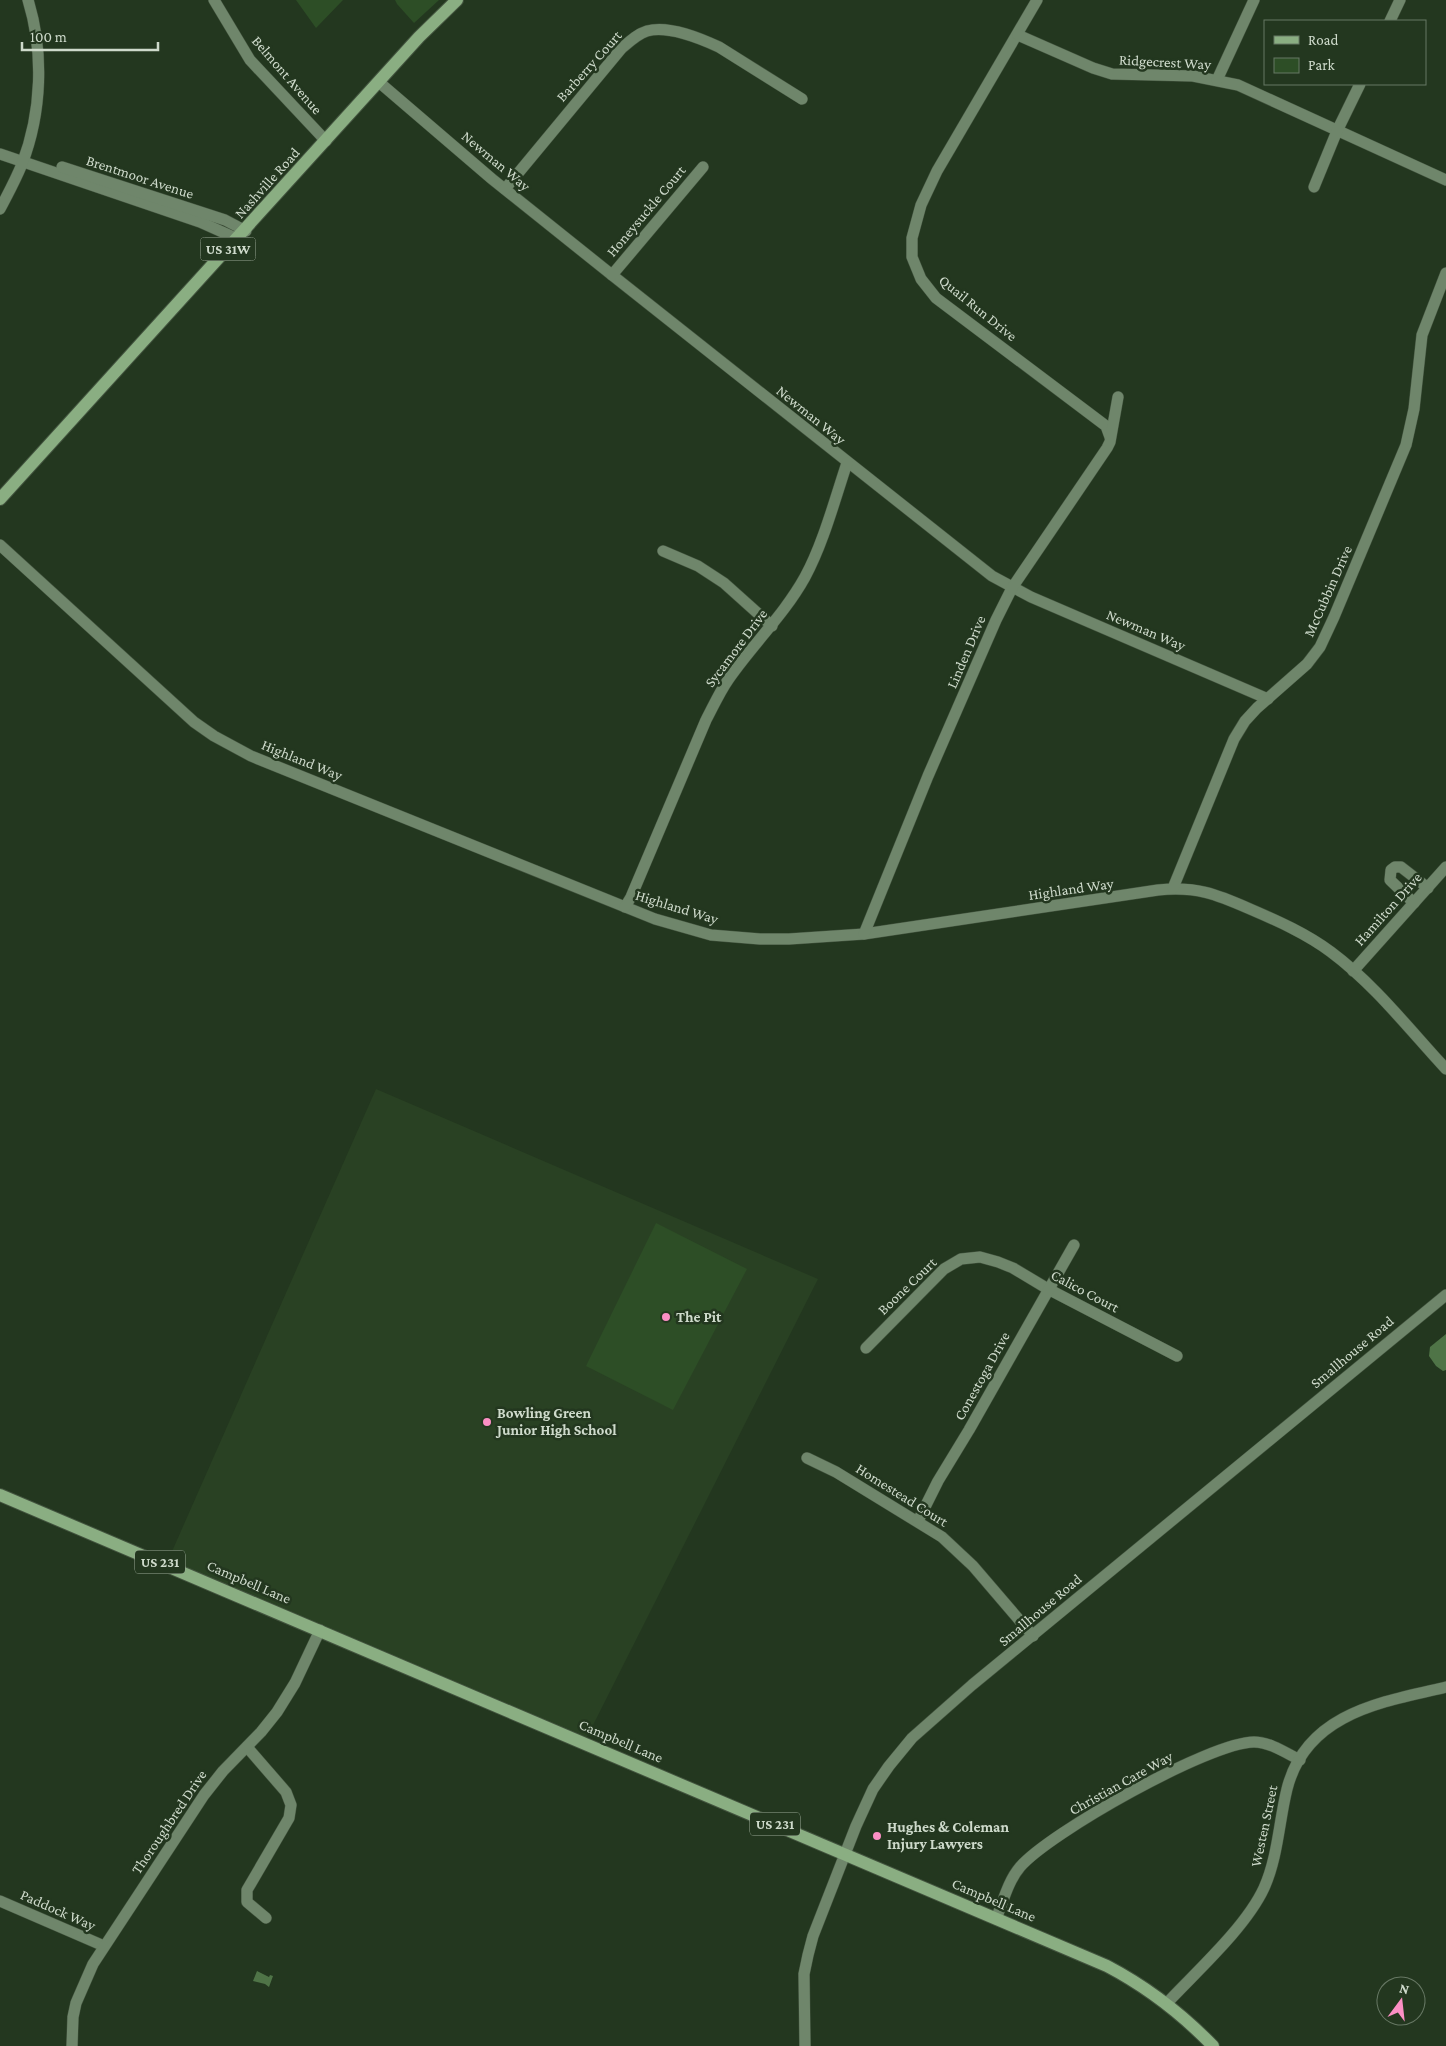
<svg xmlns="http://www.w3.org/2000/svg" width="1446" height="2046" viewBox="0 0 1446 2046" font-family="'Crimson Pro',serif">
  <rect width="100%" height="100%" fill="#23371f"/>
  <path fill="#294123" d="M376 1089 818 1279 584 1743 166 1565Z"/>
  <g fill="#2d4e26">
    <path d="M296 0H343L316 28Z"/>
    <path d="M395 0H439L414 23 397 4Z"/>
    <path d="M656 1223 747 1269 673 1410 586 1366Z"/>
  </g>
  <g fill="#4f7447">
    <path d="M1446 1334V1370L1443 1371 1436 1366 1429 1356 1430 1347Z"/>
    <path d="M257 1971 269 1977 270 1975 273 1976 269 1987 265 1984 253 1981Z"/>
  </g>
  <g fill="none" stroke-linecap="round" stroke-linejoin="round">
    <defs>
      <g id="minor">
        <path d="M214 0 250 60 326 141"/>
        <path d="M1037 0 937 171 921 205 912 238V257L921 279 936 298 1106 426 1110 437"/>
        <path d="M1390 21 1400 0"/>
        <path d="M1018 35 1093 68 1112 74 1193 76 1238 85 1446 180"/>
        <path d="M1217 80 1254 0"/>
        <path d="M380 83 492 179 612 275 992 576 1031 597 1268 699"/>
        <path d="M0 154 200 222 238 239"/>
        <path d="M62 167 225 220 246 231"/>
        <path d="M1314 187 1337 131 1360 84"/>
        <path d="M505 189 621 49C629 42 637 34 647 31 667 25 700 38 719 47L802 99"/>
        <path d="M0 209C8 194 16 179 22 164 42 112 44 52 28 0"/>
        <path d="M612 275 703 167"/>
        <path d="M0 545 194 722 214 736 251 756 655 919 711 935 760 939H789L864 934 1158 890C1196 886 1216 894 1250 909 1278 921 1307 934 1331 952 1374 984 1409 1029 1446 1069"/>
        <path d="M663 551 698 566 724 583 772 626"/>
        <path d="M1173 888 1234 739 1245 721 1257 708 1307 664 1320 647 1334 617 1406 445 1414 409 1422 335 1446 273"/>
        <path d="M1414 903 1390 880 1391 870 1395 867H1401L1428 888"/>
        <path d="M625 907 631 897 706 720C713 707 719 693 728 680 752 645 784 615 805 577 823 544 835 499 847 463"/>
        <path d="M864 934 928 776 996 620 1012 588 1107 448 1110 442 1118 397"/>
        <path d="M1353 971 1446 867"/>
        <path d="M866 1348 944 1269 961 1259 980 1257 998 1262 1013 1268 1048 1289 1177 1356"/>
        <path d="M807 1458 836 1472 942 1537 973 1566 1033 1636"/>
        <path d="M918 1521 938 1481 969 1430 1074 1245"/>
        <path d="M247 1747 286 1792 291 1805 289 1818 247 1890V1902L266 1918"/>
        <path d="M0 1901 104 1946"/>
        <path d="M996 1919C1003 1902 1008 1881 1020 1867 1049 1833 1210 1742 1254 1742 1270 1742 1286 1753 1300 1760"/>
        <path d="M1167 2003C1197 1971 1246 1927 1264 1888 1278 1857 1279 1821 1287 1789 1306 1713 1382 1702 1446 1687"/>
        <path d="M72 2046 73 2017 76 2003 93 1964 204 1795 223 1771 261 1732 277 1712 295 1683 320 1630"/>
        <path d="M805 2046 804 1974 808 1955 813 1936 856 1826 873 1789 889 1766 912 1738 972 1685 1446 1295"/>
      </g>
      <g id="major">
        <path d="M0 499 419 37 457 0"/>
        <path d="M0 1495 1107 1966C1147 1987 1181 2013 1213 2046"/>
      </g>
    </defs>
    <use href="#minor" stroke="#42533e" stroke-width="12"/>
    <use href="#major" stroke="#42533e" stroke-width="14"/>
    <use href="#minor" stroke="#6f866b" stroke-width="11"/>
    <use href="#major" stroke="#8aae82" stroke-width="12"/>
  </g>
  <g fill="#fb8fc4" stroke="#23371f" stroke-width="2">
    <circle cx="666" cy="1317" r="5"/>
    <circle cx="487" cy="1422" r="5"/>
    <circle cx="877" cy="1836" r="5"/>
  </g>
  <g text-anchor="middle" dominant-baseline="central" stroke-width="5" stroke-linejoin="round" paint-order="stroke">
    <g fill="#23371f" stroke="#9ba997" stroke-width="1">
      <rect x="200.5" y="237.5" width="55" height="23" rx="4"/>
      <rect x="135" y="1550.5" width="50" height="23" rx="4"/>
      <rect x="750" y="1812.5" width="50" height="23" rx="4"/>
    </g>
    <g font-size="14" font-weight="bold" fill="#cedacb">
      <text x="228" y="249">US 31W</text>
      <text x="160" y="1562">US 231</text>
      <text x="775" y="1824">US 231</text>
    </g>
    <g font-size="15" fill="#cedacb" stroke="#23371f">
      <text transform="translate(1165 62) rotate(3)">Ridgecrest Way</text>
      <text transform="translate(589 66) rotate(-48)">Barberry Court</text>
      <text transform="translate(287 75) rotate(49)">Belmont Avenue</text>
      <text transform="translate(496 161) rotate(40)">Newman Way</text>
      <text transform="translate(140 177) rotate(18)">Brentmoor Avenue</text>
      <text transform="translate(267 183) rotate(-48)">Nashville Road</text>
      <text transform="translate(646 211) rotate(-50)">Honeysuckle Court</text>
      <text transform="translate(978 308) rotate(39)">Quail Run Drive</text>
      <text transform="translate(811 415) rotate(39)">Newman Way</text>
      <text transform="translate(1328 591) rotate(-66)">McCubbin Drive</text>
      <text transform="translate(1146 630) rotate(23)">Newman Way</text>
      <text transform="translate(736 648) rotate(-53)">Sycamore Drive</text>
      <text transform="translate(966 652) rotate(-67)">Linden Drive</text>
      <text transform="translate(302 760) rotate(22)">Highland Way</text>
      <text transform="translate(1071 889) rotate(-8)">Highland Way</text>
      <text transform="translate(677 907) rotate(17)">Highland Way</text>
      <text transform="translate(1388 909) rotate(-48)">Hamilton Drive</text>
      <text transform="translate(907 1286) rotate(-44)">Boone Court</text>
      <text transform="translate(1085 1291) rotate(28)">Calico Court</text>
      <text transform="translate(1352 1352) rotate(-40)">Smallhouse Road</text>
      <text transform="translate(982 1376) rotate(-61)">Conestoga Drive</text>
      <text transform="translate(902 1495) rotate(32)">Homestead Court</text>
      <text transform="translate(249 1582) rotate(23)">Campbell Lane</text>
      <text transform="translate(1040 1610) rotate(-40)">Smallhouse Road</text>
      <text transform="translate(621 1741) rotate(23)">Campbell Lane</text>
      <text transform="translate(1121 1783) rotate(-29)">Christian Care Way</text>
      <text transform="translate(169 1822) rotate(-56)">Thoroughbred Drive</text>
      <text transform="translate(1264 1826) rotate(-78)">Westen Street</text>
      <text transform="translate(994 1900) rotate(23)">Campbell Lane</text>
      <text transform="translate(58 1910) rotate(24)">Paddock Way</text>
    </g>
    <g font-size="15" font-weight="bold" fill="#cedacb" stroke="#23371f" text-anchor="start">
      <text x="676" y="1317">The Pit</text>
      <text x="497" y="1413">Bowling Green<tspan x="497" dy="17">Junior High School</tspan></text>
      <text x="887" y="1827">Hughes &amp; Coleman<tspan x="887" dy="17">Injury Lawyers</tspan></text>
    </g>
  </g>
  <rect x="1264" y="20" width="162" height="65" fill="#23371f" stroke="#677864"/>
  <rect x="1274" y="36" width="25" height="8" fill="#8aae82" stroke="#677864"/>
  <text x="1308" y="45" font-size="15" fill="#cedacb">Road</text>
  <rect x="1274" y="58" width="25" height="15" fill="#2d4e26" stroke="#677864"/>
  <text x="1308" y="70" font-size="15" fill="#cedacb">Park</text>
  <g transform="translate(1401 2001) rotate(15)"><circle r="24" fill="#23371f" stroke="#677864"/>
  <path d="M0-4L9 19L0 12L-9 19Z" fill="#fb8fc4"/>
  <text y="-8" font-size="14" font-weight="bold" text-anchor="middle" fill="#cedacb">N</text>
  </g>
  <path d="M22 42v8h136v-8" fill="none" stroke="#cedacb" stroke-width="2.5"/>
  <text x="30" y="42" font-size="15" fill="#cedacb" stroke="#23371f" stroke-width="4" paint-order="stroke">100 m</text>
</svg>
